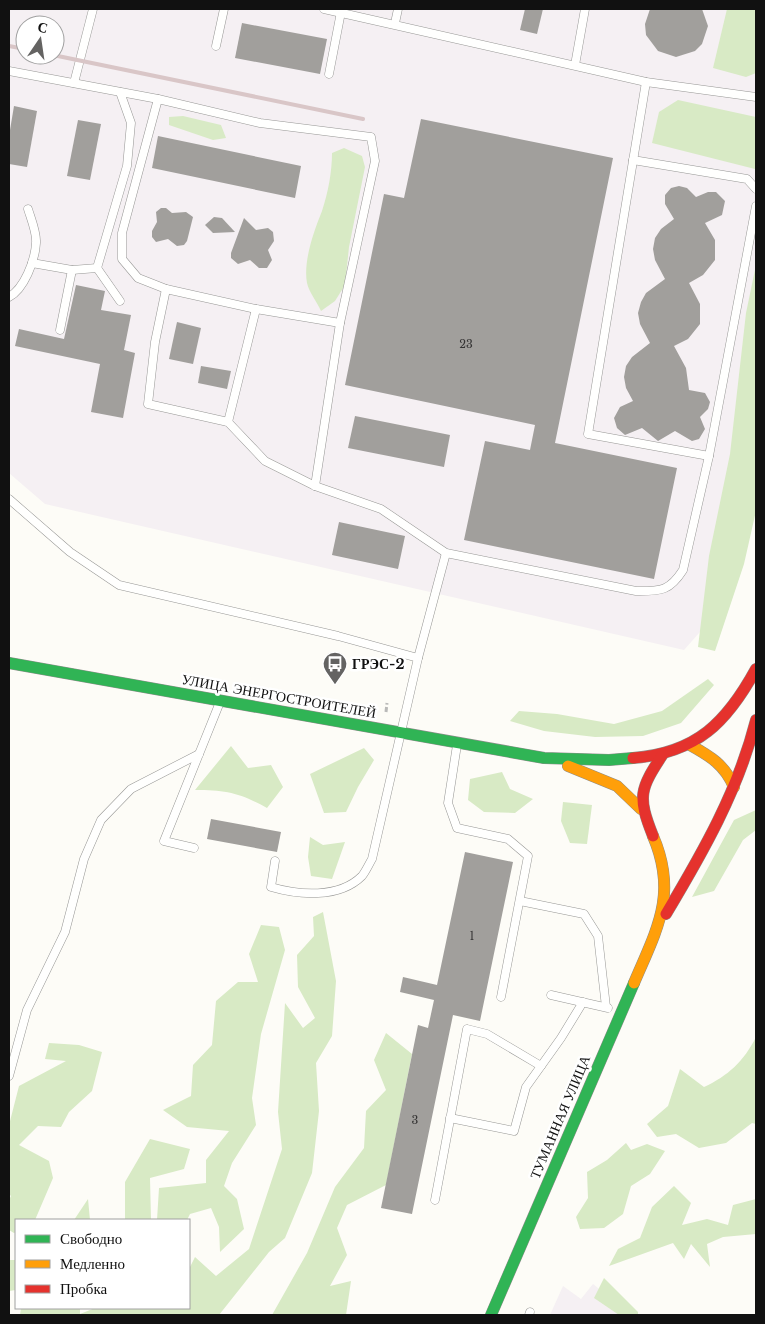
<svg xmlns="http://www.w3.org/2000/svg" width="765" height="1324" viewBox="0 0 765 1324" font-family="'Libre Baskerville',serif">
  <rect width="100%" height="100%" fill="#fdfcf7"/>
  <g fill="#f5f0f3" fill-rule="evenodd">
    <path d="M9 9H756V359L707 624 684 650 45 504 9 473ZM25 25H55V55H25Z"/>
    <path d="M593 1284 631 1315H550L563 1286 581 1299Z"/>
  </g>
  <g fill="#d8eac5">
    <path d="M727 9H756V73L746 77 713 68Z"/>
    <path d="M678 100 756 117 755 169 652 143 659 112Z"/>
    <path d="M183 116 221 125 226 138 213 140 169 125V117Z"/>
    <path d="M344 148 362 156 365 167 349 247 345 285 335 301 321 311C317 302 309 292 307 283 303 261 314 231 322 211 328 193 332 172 332 153Z"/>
    <path d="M756 265V511L744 564 715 651 698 647 709 556 730 454 746 313Z"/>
    <path d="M708 679 714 685 681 723 643 736 595 737 544 731 510 721 519 711 557 714 614 724 662 711Z"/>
    <path d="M231 746 248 768 271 765 283 787 267 808C240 793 226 790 195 790Z"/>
    <path d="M364 748 374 760 358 787 346 812 324 813 310 774Z"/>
    <path d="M502 772 510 789 533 799 515 813 484 812 468 800 470 779Z"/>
    <path d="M563 802 592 805 587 844 570 843 561 821Z"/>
    <path d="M756 810V830L743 840 714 891 692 897 734 820Z"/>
    <path d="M310 837 323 845 345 842 332 879 311 876 308 857Z"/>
    <path d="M323 912 336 981 332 1036 316 1063 319 1111 312 1173 285 1238 269 1252 219 1315H20L21 1308H80V1314L95 1308H189V1269L195 1257 216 1276 249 1249 282 1149 278 1112 285 1003 303 1028 315 1018 298 987 297 955 314 936 313 917Z"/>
    <path d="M261 925 279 927 285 950 261 1034 252 1098 256 1125 232 1163 224 1186 237 1199 244 1229 220 1252 219 1227 211 1208 190 1214 187 1220H157L159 1188 206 1183V1160L229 1131 187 1127 163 1110 191 1096 193 1065 212 1045 216 1001 238 982H258L249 954Z"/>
    <path d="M386 1033 412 1054 386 1185 347 1205 337 1228 347 1255 330 1286 351 1281 346 1315H272L307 1253 335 1187 364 1148 366 1111 386 1090 374 1060Z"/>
    <path d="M756 1037V1124L752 1123 726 1143 699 1148 676 1134 657 1137 647 1124 668 1106 680 1069 704 1087C728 1076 744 1061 756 1037Z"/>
    <path d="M49 1043 79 1045 102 1052 92 1091 69 1112 61 1127 38 1126 19 1145 49 1161 53 1178 35 1220H16V1232L14 1233 9 1230V1200L11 1196 9 1194V1125L19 1086 66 1061 45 1059Z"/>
    <path d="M150 1139 190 1149 184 1169 150 1178 151 1220H125V1182Z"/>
    <path d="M626 1143 631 1150 647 1144 665 1151 650 1174 631 1186 623 1214 604 1228 580 1229 576 1217 588 1198 587 1172 607 1160Z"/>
    <path d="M674 1186 691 1203 682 1225 707 1219 728 1225 733 1205 756 1199V1234L723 1237 707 1244 710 1267 691 1244 684 1259 673 1243 609 1266 618 1249 640 1238 652 1207Z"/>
    <path d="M88 1199 90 1220H74Z"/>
    <path d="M9 1260H16V1290L9 1291Z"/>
    <path d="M604 1278 638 1312V1315H619L594 1298Z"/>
  </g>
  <g fill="#a19f9c">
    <path d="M525 9H543L537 34 520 30Z"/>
    <path d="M650 9H702L708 26 702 44 695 51 676 57 658 51 646 35 645 24Z"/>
    <path d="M242 23 327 39 320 74 235 58Z"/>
    <path d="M14 106 37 111 27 167 9 164V136Z"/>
    <path d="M421 119 613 158 555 443 677 468 654 579 464 540 485 441 530 450 535 425 345 385 384 194 404 198Z"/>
    <path d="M78 120 101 124 90 180 67 176Z"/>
    <path d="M158 136 301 166 295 198 152 168Z"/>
    <path d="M679 186 687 188 696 197 708 192H716L725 201 722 215 705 223 715 240V260L703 275 689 283 700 304V324L688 339 674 346 686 368 689 390 705 393 710 402 708 409 700 417 705 429 699 439 692 441 675 431 658 441 642 428 625 435 617 428 614 418 620 407 633 401 626 388 624 377 626 366 632 357 650 343 640 324 638 313 641 302 646 293 665 279 655 260 653 249 655 238 661 229 674 219 665 204V195L671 188Z"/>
    <path d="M161 208H166L172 213 186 212 193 217 187 241 184 245 177 246 168 239 156 242 152 237V231L157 222 156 212Z"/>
    <path d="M214 217 222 218 235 232 213 233 205 225Z"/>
    <path d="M244 218 256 230 268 228 273 232 274 241 268 250 272 260 267 268H259L250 260 238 264 231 258V253Z"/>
    <path d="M76 285 105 291 101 310 131 315 124 350 135 353 123 418 91 412 100 364 15 346 19 329 64 339Z"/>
    <path d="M177 322 201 328 193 364 169 359Z"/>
    <path d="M201 366 231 371 227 389 198 383Z"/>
    <path d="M355 416 450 435 444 467 348 448Z"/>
    <path d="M339 522 405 536 398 569 332 555Z"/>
    <path d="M211 819 281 832 277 852 207 839Z"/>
    <path d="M465 852 513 862 480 1021 453 1015 412 1214 381 1208 418 1025 428 1028 434 1000 400 992 403 977 437 985Z"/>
  </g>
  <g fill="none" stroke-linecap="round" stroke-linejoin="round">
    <defs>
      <g id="lane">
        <path d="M324 9 646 82 756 97"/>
        <path d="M395 23 398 9"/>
        <path d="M216 46 224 9"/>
        <path d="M575 65 585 9"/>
        <path d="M9 71 158 99 260 123 371 137 375 161 340 323 315 486"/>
        <path d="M329 74 341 12"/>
        <path d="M646 82 588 434 709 456"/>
        <path d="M74 83 93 9"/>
        <path d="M158 99 122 233V259L138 278 166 289 256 309 340 323"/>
        <path d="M633 160 747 179 756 189"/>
        <path d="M32 263 72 270 97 268 127 166 131 123 120 92"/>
        <path d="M97 268 120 301"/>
        <path d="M166 289 155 342 148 404 228 422 265 461 315 486 381 509 446 553 636 591C660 591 669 592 683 570L709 456 756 206"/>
        <path d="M9 297C24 289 35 261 36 243 37 233 31 219 28 209"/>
        <path d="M60 330 72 270"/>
        <path d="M228 422 256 309"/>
        <path d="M9 499 70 552 119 585 338 636 418 658"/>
        <path d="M457 745 448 803 457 828 508 839 528 856 501 997"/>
        <path d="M194 848 164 841 220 702"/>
        <path d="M275 861 271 887C298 895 339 899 362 876 366 871 369 864 372 859L418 658 446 553"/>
        <path d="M520 901 584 914 598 936 606 1007"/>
        <path d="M551 995 608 1008"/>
        <path d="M9 1076 27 1010 65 932 84 859 101 820 131 789 199 754"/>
        <path d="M450 1118 514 1131 526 1087 561 1038 583 1002"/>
        <path d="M435 1200 467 1029 487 1034 541 1066"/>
        <path d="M529 1315 530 1312"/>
      </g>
      <g id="fast">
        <path d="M9 663 544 758 609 760 633 758"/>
        <path d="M491 1315 634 983"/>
      </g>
      <g id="slow">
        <path d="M690 745C710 756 725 765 734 787"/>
        <path d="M568 766 617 786 641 809"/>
        <path d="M634 983C657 929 678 894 653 836"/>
      </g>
      <g id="jam">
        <path d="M633 758C697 753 727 722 756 669"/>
        <path d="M653 836C637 796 640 789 663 754"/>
        <path d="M666 914C703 852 738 791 756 720"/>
      </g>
    </defs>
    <use href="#lane" stroke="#979795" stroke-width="9"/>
    <use href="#fast" stroke="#8e8d8b" stroke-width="12"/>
    <use href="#slow" stroke="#8e8d8b" stroke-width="12"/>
    <use href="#jam" stroke="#8e8d8b" stroke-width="12"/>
    <path stroke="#b9b9b8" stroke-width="3" stroke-dasharray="5 2.5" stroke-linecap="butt" d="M386 712 387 703"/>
    <use href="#lane" stroke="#fffffe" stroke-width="8"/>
    <use href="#fast" stroke="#30b455" stroke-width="11"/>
    <use href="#slow" stroke="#ff9f0a" stroke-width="11"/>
    <use href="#jam" stroke="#e5322d" stroke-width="11"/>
    <g stroke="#d9c6c7" stroke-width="4">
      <path d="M9 46 25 49"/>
      <path d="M53 55 363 119"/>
    </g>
  </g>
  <defs>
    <symbol id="bus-pin" viewBox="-11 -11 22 30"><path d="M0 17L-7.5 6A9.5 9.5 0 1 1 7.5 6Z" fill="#646362" stroke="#fff"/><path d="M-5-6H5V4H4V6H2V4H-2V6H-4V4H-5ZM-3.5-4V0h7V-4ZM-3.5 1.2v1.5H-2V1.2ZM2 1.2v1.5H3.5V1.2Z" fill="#fff"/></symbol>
  </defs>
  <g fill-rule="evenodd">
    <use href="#bus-pin" x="321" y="650" width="28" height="38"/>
  </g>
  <g text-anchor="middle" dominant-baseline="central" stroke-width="5" stroke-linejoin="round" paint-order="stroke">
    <g font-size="11" fill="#353434">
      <text x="466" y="344">23</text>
      <text x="472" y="936">1</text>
      <text x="415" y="1120">3</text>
    </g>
    <g font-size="14" font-weight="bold" fill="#111" stroke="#fff" text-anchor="start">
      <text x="352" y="664">ГРЭС-2</text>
    </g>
    <g font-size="14" fill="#111" stroke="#fff">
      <text transform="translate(279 696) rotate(10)">УЛИЦА ЭНЕРГОСТРОИТЕЛЕЙ</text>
      <text transform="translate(560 1117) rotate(-67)">ТУМАННАЯ УЛИЦА</text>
    </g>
  </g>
  <rect width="765" height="1324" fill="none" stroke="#111111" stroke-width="20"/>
  <rect x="15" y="1219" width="175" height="90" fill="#ffffff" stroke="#a0a0a0"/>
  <rect x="25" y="1235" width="25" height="8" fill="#30b455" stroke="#a0a0a0"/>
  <text x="60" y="1244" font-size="15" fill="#111111">Свободно</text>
  <rect x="25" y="1260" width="25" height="8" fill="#ff9f0a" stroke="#a0a0a0"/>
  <text x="60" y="1269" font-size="15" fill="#111111">Медленно</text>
  <rect x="25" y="1285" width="25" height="8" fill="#e5322d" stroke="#a0a0a0"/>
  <text x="60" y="1294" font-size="15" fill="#111111">Пробка</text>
  <g transform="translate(40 40) rotate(13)"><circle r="24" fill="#ffffff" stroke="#a0a0a0"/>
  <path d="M0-4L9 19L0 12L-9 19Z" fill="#646362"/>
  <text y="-8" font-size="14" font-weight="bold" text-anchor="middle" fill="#111111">С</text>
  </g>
</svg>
